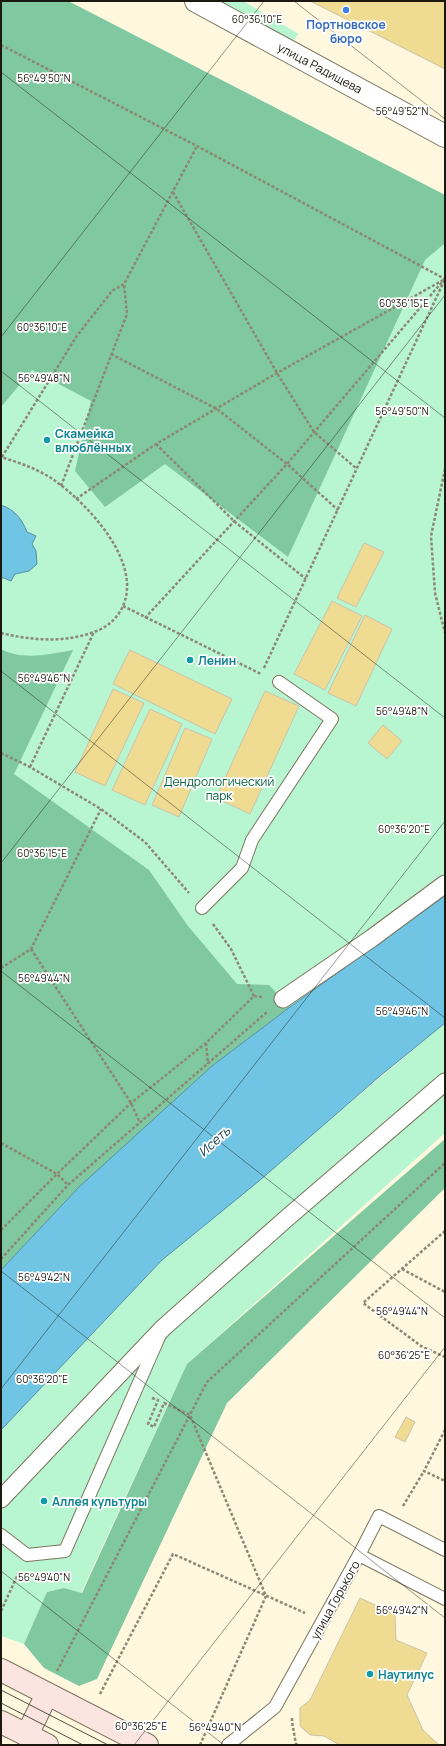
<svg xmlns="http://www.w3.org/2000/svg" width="446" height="1746" viewBox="0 0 446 1746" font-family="Manrope,sans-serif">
  <rect width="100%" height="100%" fill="#fff8de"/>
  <g fill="#b8f5d1">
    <path d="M1 1H68L445 195V896L290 1007 212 1066 1 1270Z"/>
    <path d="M224 1H243L299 34 285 50 218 13Z"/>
    <path d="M445 1023V1133L187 1364 81 1593 64 1588 47 1592 24 1644 1 1636V1430L162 1260Z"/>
  </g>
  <g fill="#80c89f">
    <path d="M1 1H68L445 195V243L425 260 288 557 165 464 105 507 75 471 91 401 32 370 1 407Z"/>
    <path d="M1 649C23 661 50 654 73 650L14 774 149 870 188 926 237 984 269 985 290 1007 212 1066 1 1270Z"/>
    <path d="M445 1139V1188L227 1403 97 1679 79 1686 44 1668 24 1644 47 1592 64 1588 82 1593 187 1364Z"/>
  </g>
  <g fill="#70c5e5" stroke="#5691a5">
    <path d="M1 505C15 510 22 519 27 532L36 536 32 544 36 551 37 564 29 571 15 574 11 581 4 578H1Z"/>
    <path d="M445 896V1023L380 1076 259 1181 162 1260 1 1430V1270L79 1187 212 1066 290 1007Z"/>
  </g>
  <g fill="#f0db93" stroke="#cbc4ac">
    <path d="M310 1H445V69Z"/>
    <path d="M364 543 384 552 356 607 337 598Z"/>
    <path d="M332 601 362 616 325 690 294 674Z"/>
    <path d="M365 615 392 629 356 706 328 693Z"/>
    <path d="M130 650 232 699 215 734 113 684Z"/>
    <path d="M113 689 144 703 105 786 75 772Z"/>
    <path d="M265 691 299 706 250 814 216 798Z"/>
    <path d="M150 709 182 724 145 805 112 790Z"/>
    <path d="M383 725 402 741 387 759 368 743Z"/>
    <path d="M185 728 212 739 179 817 152 805Z"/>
    <path d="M406 1417 415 1422 405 1442 395 1437Z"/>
    <path d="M360 1598 395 1614 396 1640 427 1653 407 1695 423 1730 439 1745H340L324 1736 310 1735 300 1726V1708L310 1700Z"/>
  </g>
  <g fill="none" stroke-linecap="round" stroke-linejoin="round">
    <defs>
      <g id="service">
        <path d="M202 908 242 868 252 840 332 719 279 682"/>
        <path d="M1 1535 27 1555 65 1551 159 1337"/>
        <path d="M359 1555 379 1516 445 1550"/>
        <path d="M228 1745 275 1707 359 1555 445 1599"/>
      </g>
      <g id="pedestrian">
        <path d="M283 999 372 938 445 884"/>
        <path d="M1 1499 163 1328 287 1218 445 1082"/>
      </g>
      <path id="minor" d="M196 1 445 136"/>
      <g id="secondary">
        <path d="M1 1670 147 1745"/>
        <path d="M1 1722 47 1745"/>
        <path d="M27 1735 47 1694"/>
      </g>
    </defs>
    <use href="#service" stroke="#7b755e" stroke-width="14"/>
    <use href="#pedestrian" stroke="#7b755e" stroke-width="19"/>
    <use href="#minor" stroke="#7b755e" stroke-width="24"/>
    <use href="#secondary" stroke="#7b755e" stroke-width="24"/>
    <g stroke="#8c8776" stroke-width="2.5" stroke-dasharray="3 2" stroke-linecap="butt">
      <path d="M1 45 197 146 445 279"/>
      <path d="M173 192 277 373 314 432 357 469"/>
      <path d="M111 354 217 409 287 464 338 510"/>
      <path d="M156 444 235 522 306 579"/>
      <path d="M2 457 76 337 112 291 124 284 197 146"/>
      <path d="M445 469 431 536 435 593 445 633"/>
      <path d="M61 486 127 314 124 284"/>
      <path d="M76 499 156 444 277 373 445 279"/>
      <path d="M123 606 261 674"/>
      <path d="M145 618 287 464 442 282"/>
      <path d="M1 633C30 640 62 643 91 633 104 629 114 622 121 610 146 565 88 504 54 480 38 469 20 463 1 457"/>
      <path d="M264 668 445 279"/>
      <path d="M1 753 30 767 101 809 145 842 189 893"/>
      <path d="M30 767 94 632"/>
      <path d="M213 924 231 949 254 996"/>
      <path d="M31 949 131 1103 140 1123"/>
      <path d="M1 968 31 949 101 809"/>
      <path d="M206 1043 208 1064"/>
      <path d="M1 1143 57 1174 68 1185"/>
      <path d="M1 1230 57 1174 131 1103 206 1043 254 996 262 997"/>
      <path d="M445 1231 363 1303 421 1346 445 1357"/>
      <path d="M1 1259 68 1185 267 1012"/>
      <path d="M402 1269 445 1292"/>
      <path d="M152 1398 158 1400 148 1424 154 1427 164 1403 190 1415 266 1596 200 1745"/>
      <path d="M445 1430 424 1471 445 1481"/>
      <path d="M403 1506 424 1471"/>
      <path d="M1 1611 19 1572"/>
      <path d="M57 1671 207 1382 445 1163"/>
      <path d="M100 1694 173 1554 305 1613"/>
      <path d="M292 1718V1722L296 1744 298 1745"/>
    </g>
    <use href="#service" stroke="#fff" stroke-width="12"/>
    <use href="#pedestrian" stroke="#fff" stroke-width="17"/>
    <use href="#minor" stroke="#fff" stroke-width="22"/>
    <use href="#secondary" stroke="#fce5e1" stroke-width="22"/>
    <g stroke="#524f42" stroke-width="1">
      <path d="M1 1690 108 1745"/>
      <path d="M1 1703 83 1745"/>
    </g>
  </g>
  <path fill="none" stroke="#1a180f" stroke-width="1" stroke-opacity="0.45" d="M294 1 445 119M1 72 445 418M1 337 264 1M1 371 445 718M1 671 445 1018M1 863 445 295M1 971 445 1318M1 1271 445 1618M1 1389 445 821M1 1571 224 1745M134 1745 445 1347"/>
  <circle fill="#3f7fe0" stroke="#fff" stroke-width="1.5" cx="346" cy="10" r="4"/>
  <g fill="#0f9aa8" stroke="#fff" stroke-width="1.5">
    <circle cx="47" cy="440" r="4"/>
    <circle cx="190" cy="660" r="4"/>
    <circle cx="44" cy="1501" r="4"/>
    <circle cx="370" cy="1674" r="4"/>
  </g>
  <g text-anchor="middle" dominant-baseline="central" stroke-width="3.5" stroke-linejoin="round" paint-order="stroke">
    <g font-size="12" font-weight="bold" fill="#366cbe" stroke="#fff">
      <text x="346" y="24">Портновское<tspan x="346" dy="14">бюро</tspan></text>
    </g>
    <g font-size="12" fill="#1a180f" stroke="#fff">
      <text transform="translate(320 68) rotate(28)">улица Радищева</text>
      <text transform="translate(335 1600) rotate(-61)">улица Горького</text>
    </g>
    <g font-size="12" font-weight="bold" fill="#0d838f" stroke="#fff" text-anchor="start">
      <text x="55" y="433">Скамейка<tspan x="55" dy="14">влюблённых</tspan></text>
      <text x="198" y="660">Ленин</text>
      <text x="52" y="1501">Аллея культуры</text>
      <text x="378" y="1674">Наутилус</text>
    </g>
    <g font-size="12" fill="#0a633e" stroke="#fff">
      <text x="219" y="781">Дендрологический<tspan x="219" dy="14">парк</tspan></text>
    </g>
    <g font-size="13" font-style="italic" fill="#113846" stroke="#fff">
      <text transform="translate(214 1141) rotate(-42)">Исеть</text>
    </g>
  </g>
  <g font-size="10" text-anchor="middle" fill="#1a180f" stroke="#fff" stroke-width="3.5" stroke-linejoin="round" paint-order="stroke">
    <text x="257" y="23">60°36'10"E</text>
    <text x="44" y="82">56°49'50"N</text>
    <text x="402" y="115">56°49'52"N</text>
    <text x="404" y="307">60°36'15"E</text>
    <text x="42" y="331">60°36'10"E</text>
    <text x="44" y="382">56°49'48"N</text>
    <text x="402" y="415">56°49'50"N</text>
    <text x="44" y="682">56°49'46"N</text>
    <text x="402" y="715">56°49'48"N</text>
    <text x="404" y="833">60°36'20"E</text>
    <text x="42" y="857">60°36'15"E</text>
    <text x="44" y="982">56°49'44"N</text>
    <text x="402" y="1015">56°49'46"N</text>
    <text x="44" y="1281">56°49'42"N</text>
    <text x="402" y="1315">56°49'44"N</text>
    <text x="404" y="1359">60°36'25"E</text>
    <text x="42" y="1383">60°36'20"E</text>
    <text x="44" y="1581">56°49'40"N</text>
    <text x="402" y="1614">56°49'42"N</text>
    <text x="141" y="1730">60°36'25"E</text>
    <text x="215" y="1731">56°49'40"N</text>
  </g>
  <rect width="446" height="1746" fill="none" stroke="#1a180f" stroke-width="4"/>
</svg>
